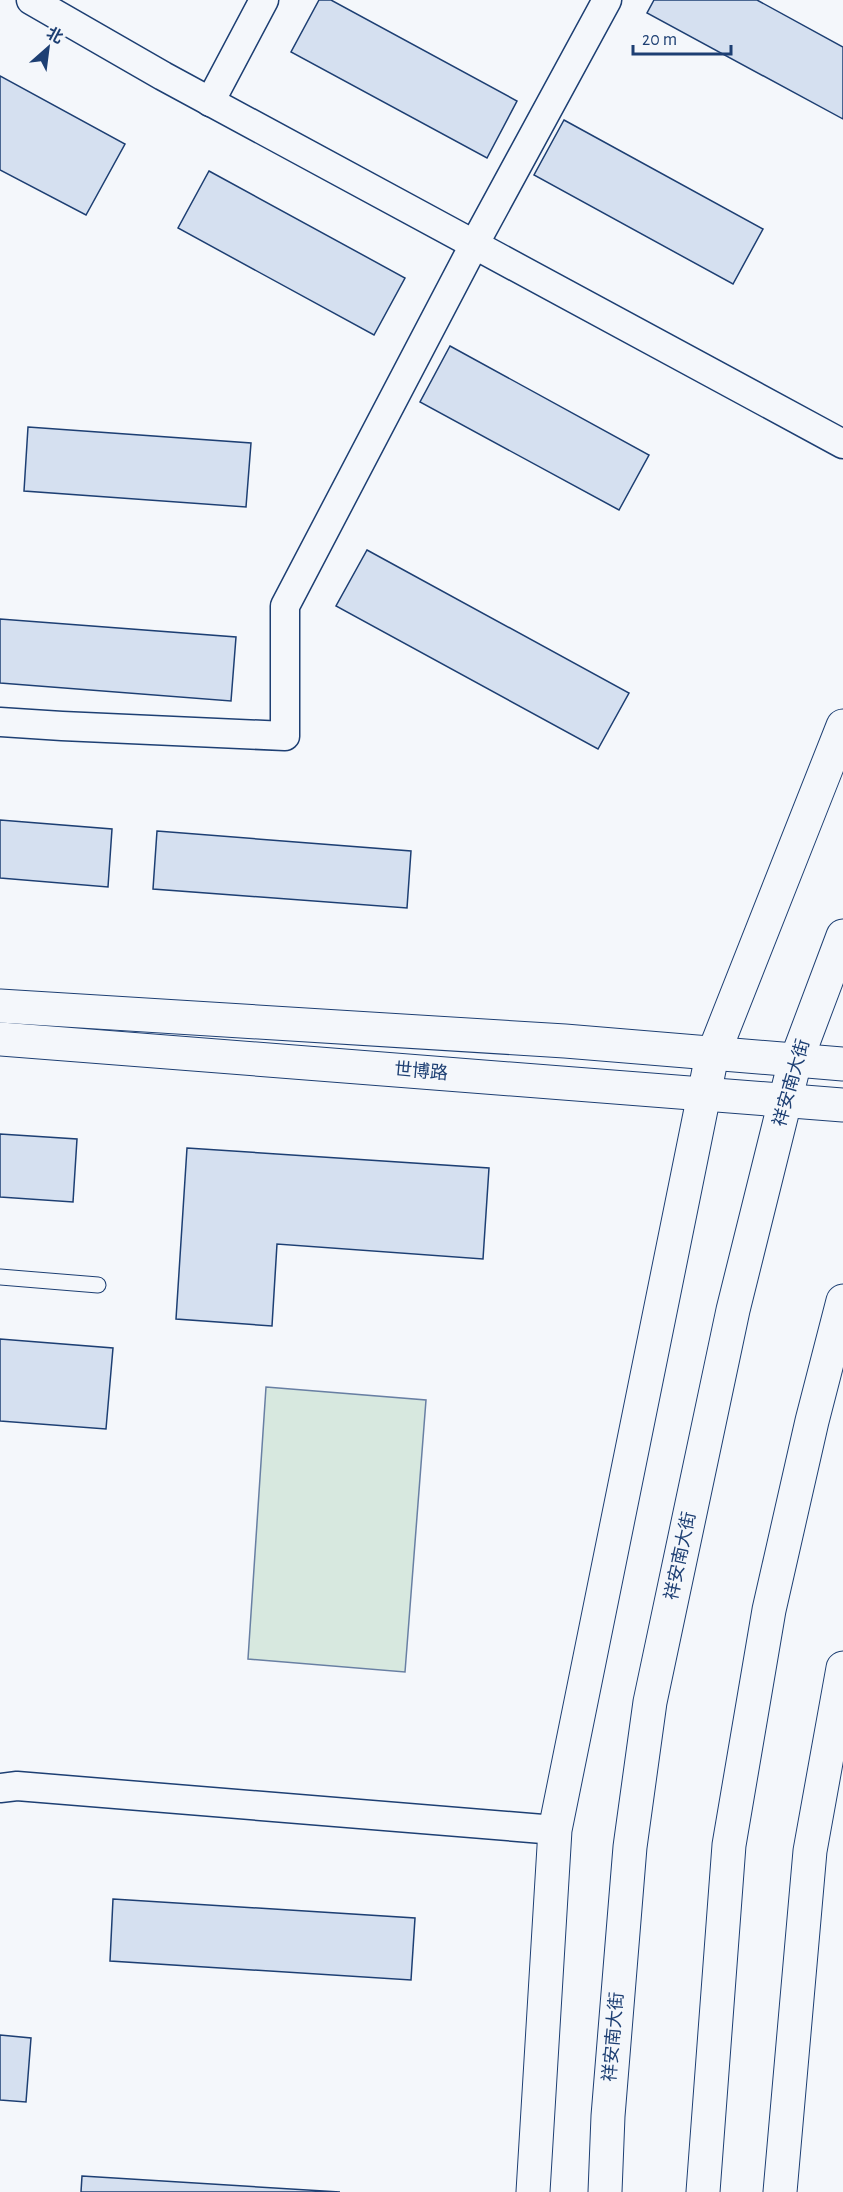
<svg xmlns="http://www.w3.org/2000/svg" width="843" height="2192" viewBox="0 0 843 2192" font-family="'Alegreya Sans','Noto Sans SC',sans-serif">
  <rect width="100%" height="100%" fill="#f4f7fb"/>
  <path fill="#d7e8df" stroke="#687fa3" stroke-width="1.5" d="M266 1387 426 1400 405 1672 248 1659Z"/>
  <g fill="#d5e0f0" stroke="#1d3f73" stroke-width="1.5">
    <path d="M319 0H331L517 101 487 158 291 52Z"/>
    <path d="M654 0H757L843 47V119L647 13Z"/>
    <path d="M0 76 125 144 86 215 0 170Z"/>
    <path d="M564 120 763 229 733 284 534 175Z"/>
    <path d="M209 171 405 278 374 335 178 228Z"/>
    <path d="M450 346 649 455 619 510 420 402Z"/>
    <path d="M28 427 251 443 246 507 24 491Z"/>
    <path d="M367 550 629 693 598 749 336 606Z"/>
    <path d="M0 619 236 637 231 701 0 683Z"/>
    <path d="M0 820 112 829 108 887 0 878Z"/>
    <path d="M157 831 411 851 407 908 153 889Z"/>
    <path d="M0 1134 77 1139 73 1202 0 1197Z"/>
    <path d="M187 1148 489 1168 483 1259 277 1244 272 1326 176 1319Z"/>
    <path d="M0 1339 113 1348 106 1429 0 1421Z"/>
    <path d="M113 1899 415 1918 411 1980 110 1961Z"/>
    <path d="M0 2035 31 2038 26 2102 0 2100Z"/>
    <path d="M82 2176 340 2192H81Z"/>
  </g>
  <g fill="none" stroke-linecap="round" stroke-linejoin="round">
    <defs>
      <path id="lane" d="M0 1277 98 1285"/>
      <g id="street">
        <path d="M31 0 163 76 843 444"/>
        <path d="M210 102 264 0"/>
        <path d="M0 722 62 726 285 736V606L475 243 607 0"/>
        <path d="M0 1788 17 1786 555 1830"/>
      </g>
      <g id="secondary">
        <path d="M0 1006 565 1041 843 1064"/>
        <path d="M0 1039 843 1105"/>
      </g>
      <g id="highway">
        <path d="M533 2192 555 1830 711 1060 843 726"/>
        <path d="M605 2192 608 2116 630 1847 650 1702 733 1310 793 1069 843 936"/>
        <path d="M703 2192 729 1845 769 1610 812 1421 843 1301"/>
        <path d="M780 2192 810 1851 843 1668"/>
      </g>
    </defs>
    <use href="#lane" stroke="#1d3f73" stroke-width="17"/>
    <use href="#street" stroke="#1d3f73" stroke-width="31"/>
    <use href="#secondary" stroke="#1d3f73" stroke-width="35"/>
    <use href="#highway" stroke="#1d3f73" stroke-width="35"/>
    <use href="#lane" stroke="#f4f7fb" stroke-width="15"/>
    <use href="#street" stroke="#f4f7fb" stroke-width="28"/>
    <use href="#secondary" stroke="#f4f7fb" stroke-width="33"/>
    <use href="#highway" stroke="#f4f7fb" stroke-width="33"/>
  </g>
  <g text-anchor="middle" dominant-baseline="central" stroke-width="4.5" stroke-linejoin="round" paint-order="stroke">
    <g font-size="18" fill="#1d3f73" stroke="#f4f7fb">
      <text transform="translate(421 1072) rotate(5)">世博路</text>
      <text transform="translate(792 1083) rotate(-74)">祥安南大街</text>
      <text transform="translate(681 1556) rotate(-78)">祥安南大街</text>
      <text transform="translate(614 2037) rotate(-85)">祥安南大街</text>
    </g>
  </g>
  <g transform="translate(48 48) rotate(28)" stroke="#f4f7fb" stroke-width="4.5" paint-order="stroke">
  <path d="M0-4.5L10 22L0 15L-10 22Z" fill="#1d3f73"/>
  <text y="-9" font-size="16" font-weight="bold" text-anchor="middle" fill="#1d3f73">北</text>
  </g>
  <path d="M633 45v9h98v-9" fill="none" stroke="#1d3f73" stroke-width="3"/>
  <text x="642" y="45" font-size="18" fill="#1d3f73" stroke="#f4f7fb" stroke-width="4.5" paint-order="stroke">20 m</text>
</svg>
